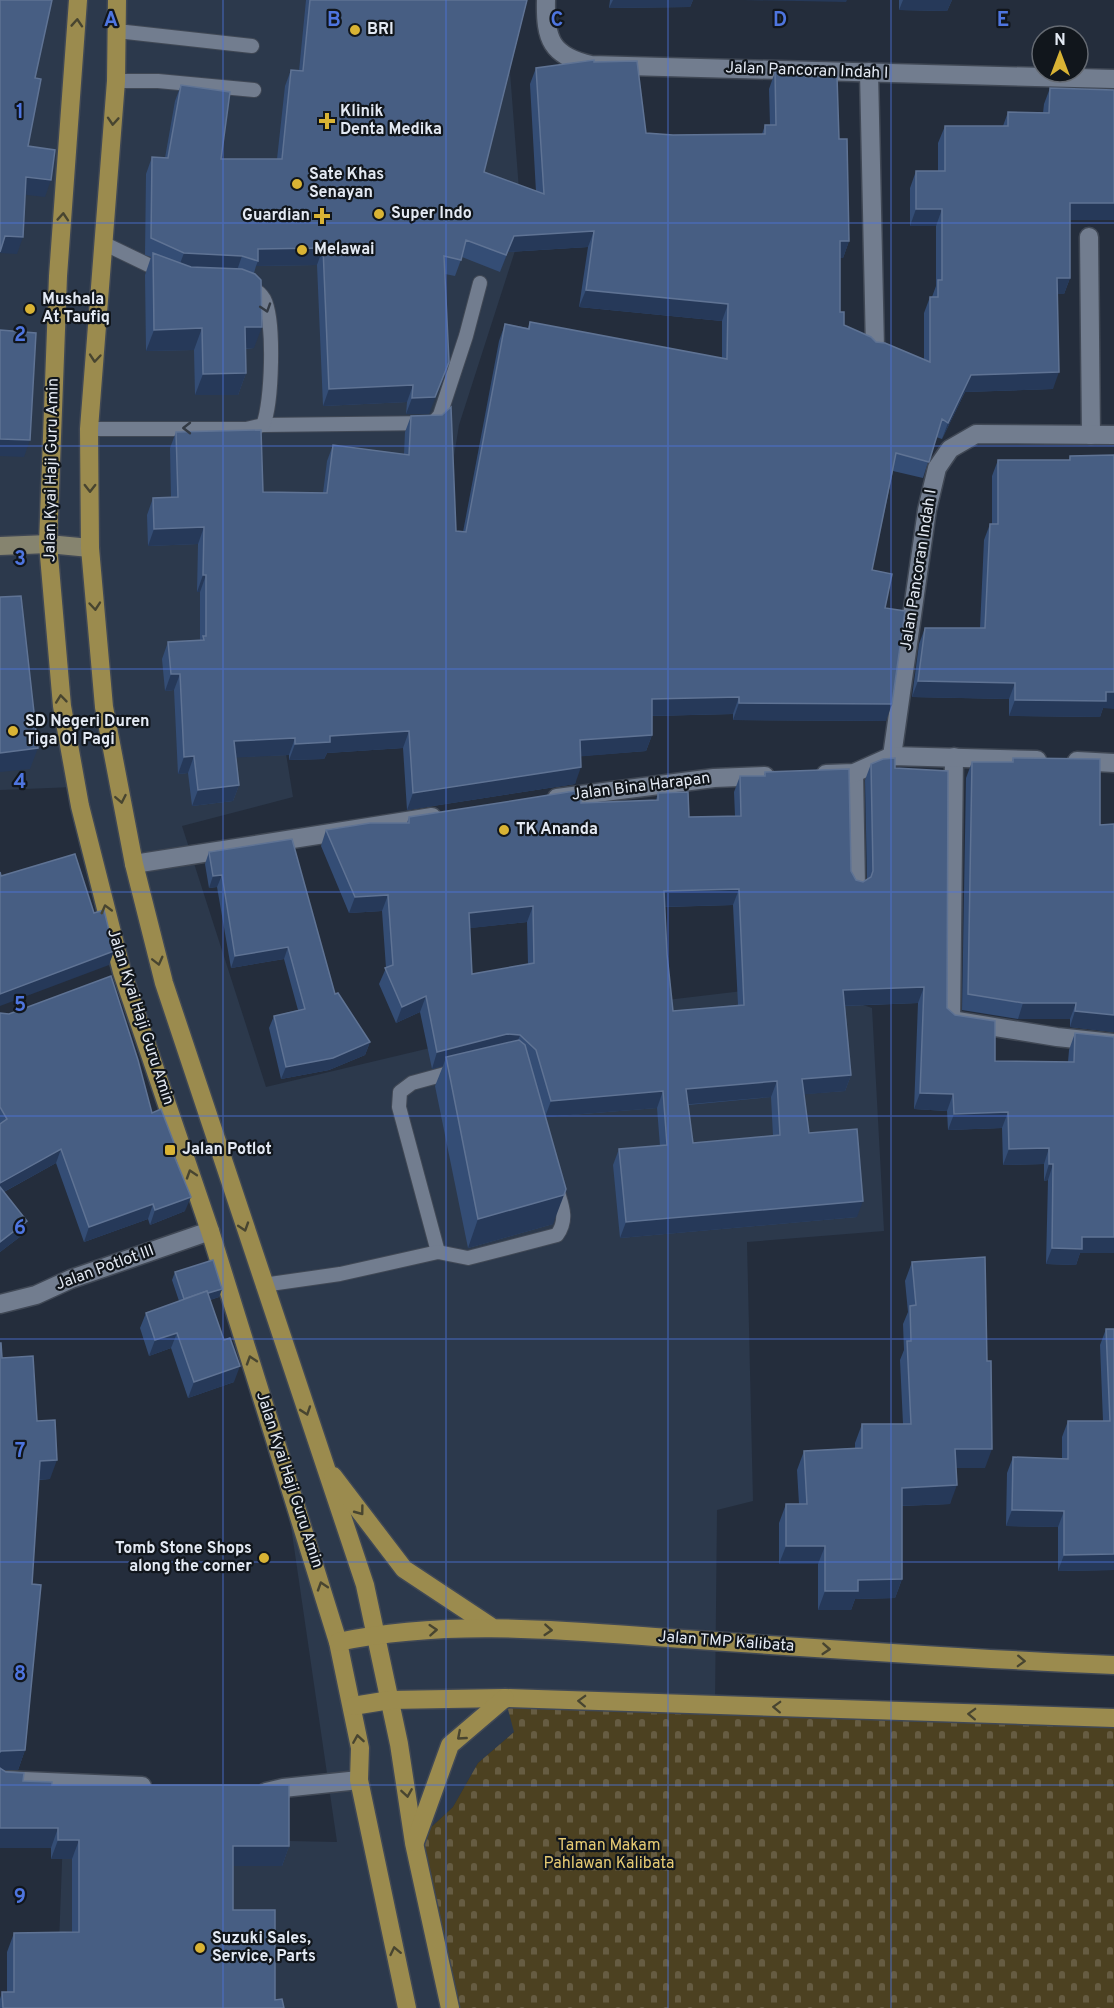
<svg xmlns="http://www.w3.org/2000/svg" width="1114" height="2008" viewBox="0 0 1114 2008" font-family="Overpass,sans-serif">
  <defs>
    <pattern id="cemetery-stones" width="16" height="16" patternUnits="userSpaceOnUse" patternTransform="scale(1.5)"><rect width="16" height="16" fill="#4c4121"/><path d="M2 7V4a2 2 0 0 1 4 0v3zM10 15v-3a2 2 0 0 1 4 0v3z" fill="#665c42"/></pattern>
  </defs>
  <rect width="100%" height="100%" fill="#242d3c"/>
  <path fill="#2c394c" d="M0 0H446L509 59 522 229 459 425 420 668 275 686 293 797 182 826 266 1087 599 1008 801 984 872 1008 884 1231 747 1242 753 1501 717 1510 715 1705 514 1732 478 1763 453 1807 414 1843 450 2008H173L58 1970 63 1836 337 1842 279 1444 108 963 74 787 0 790Z"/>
  <path fill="url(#cemetery-stones)" d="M505 1698 1114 1718V2008H450L414 1843 453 1807 478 1763 514 1732Z"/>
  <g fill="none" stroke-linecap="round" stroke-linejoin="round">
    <defs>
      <g id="lane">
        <path d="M117 31 252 46"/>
        <path d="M116 81H158L254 90"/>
        <path d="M105 244 163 272"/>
        <path d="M263 425 433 423 440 415 466 336 480 283"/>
        <path d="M89 429H246L263 425C272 404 275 320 264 299 260 292 253 288 246 285"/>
        <path d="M438 1252 399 1107 400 1092 412 1083 456 1071"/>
        <path d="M263 1285 340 1274 438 1252 468 1258 557 1235C569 1218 561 1204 556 1186"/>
      </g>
      <g id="street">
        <path d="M546 0C545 39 551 56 591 65L1114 79"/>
        <path d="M869 72 875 349"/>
        <path d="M1089 237 1091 435"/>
        <path d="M892 756 927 510 937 468 950 449 976 434 1114 435"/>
        <path d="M954 757 951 1020 1057 1037 1114 1043"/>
        <path d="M1077 761 1114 763"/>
        <path d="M854 773 856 887"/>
        <path d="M826 774 854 773 892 756 1037 760"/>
        <path d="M557 798 714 778 765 776"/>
        <path d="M134 864 432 817"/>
        <path d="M0 1304 36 1295 71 1279 210 1231"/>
        <path d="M0 1780 142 1786"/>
        <path d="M266 1792 283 1788 359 1780"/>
      </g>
      <path id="secondary" d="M0 546 48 544 90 548"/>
      <g id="primary">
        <path d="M78 0 58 276 48 544 62 706 80 806 122 972 210 1231 338 1642 360 1748 359 1780 407 2008"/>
        <path d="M117 0 116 81 89 429 90 548 104 707 134 864 164 983 365 1585 399 1744 414 1843 450 2008"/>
        <path d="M333 1476 404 1569 490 1626"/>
        <path d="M338 1642C452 1618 568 1631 683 1639 826 1649 970 1659 1114 1665"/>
        <path d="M353 1706 390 1700 505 1698 1114 1718"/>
        <path d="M415 1842 450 1745 505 1698"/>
      </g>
    </defs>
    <use href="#lane" stroke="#404855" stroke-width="16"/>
    <use href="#street" stroke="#404855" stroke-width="21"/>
    <use href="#secondary" stroke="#404855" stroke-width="21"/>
    <use href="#primary" stroke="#404855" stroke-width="21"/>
    <use href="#lane" stroke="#727d8f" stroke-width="14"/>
    <use href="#street" stroke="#727d8f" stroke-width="18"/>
    <use href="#secondary" stroke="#86846f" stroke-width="18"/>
    <use href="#primary" stroke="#9b8b4e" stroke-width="18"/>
  </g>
  <g fill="#344d75" fill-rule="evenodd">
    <path d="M306 0H527L484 172 536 192 530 84 536 68 594 62 646 133 673 135 762 134 765 125H770L769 89 775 72 806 77 839 139 849 241 843 258H840V312L844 325 876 342 924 359V313L930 297H932L936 286V226H910V188L916 171H938V143L945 126H1003L1008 112 1043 113 1044 104 1050 88 1114 220H1070V278L1064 294H1057L1053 389 965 392 942 439 936 437 923 478 893 471 872 570 885 608 886 721 733 720V714L652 716V735L646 751 581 756 575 784 407 810 403 748 327 753 324 759 289 760V755L236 757 239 785 233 801 192 806 188 773 178 774 174 690 165 691 162 659 168 642 200 640V592H197L198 544 148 546 147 515 153 498 171 497 170 448 176 432 263 492 323 493 327 461 333 445 404 454 405 432 411 416 456 531 463 532 499 341 505 324 528 328 530 322 722 358V321L579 307 588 247 508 252 500 272 462 257 455 276 445 274 429 414H406L407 402 323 406 317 265 256 266 254 273V348L245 349 246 373 238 395H195L194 350 146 351 145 275 151 257 145 255 146 174 152 157 165 158 175 101 181 85 221 159H277L285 86 291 70 299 71Z"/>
    <path d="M610 0H693L690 7 609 8Z"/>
    <path d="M899 0H952L947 11 899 10Z"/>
    <path d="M1070 456 1103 708 1100 717 1009 716V699L912 697 919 644 925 628H980L984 540 990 524H992V476L998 460H1069Z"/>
    <path d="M1013 758 1100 825 1114 824V1032L1070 1027V1019H1018L962 1010 966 778 972 762H1012Z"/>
    <path d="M871 764 895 768 947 1008 995 1061 1068 1062 1069 1050 1075 1033 1080 1253 1076 1265 1046 1264 1048 1180 1044 1181V1164L1003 1165 1002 1128 948 1130 947 1111 914 1109 918 1003 845 1006 851 1075 845 1091 804 1094 809 1133 857 1217 620 1238 613 1165 619 1149 660 1146 657 1108 546 1117 553 1224 468 1248 435 1086 443 1066 432 1069 420 1012 396 1023 379 984 386 968 382 911 349 913 321 846 326 830 407 823 409 817 581 803 656 800 658 793 689 817 735 816 734 792 740 776H764L765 772 851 871 856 880 863 882 867 879 865 780ZM733 905 738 1005 673 1011 667 954 665 907ZM527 922 528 964 472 974 469 928ZM771 1097 773 1136 693 1143 688 1105Z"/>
    <path d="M209 852 335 994 370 1042 365 1055 329 1070 281 1079 269 1028 274 1016 298 1010 284 959 231 968 217 887 209 888 205 864Z"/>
    <path d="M0 1013 152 1113 177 1151 175 1157 185 1211 150 1225 148 1219 84 1242 56 1163 4 1192 21 1236 0 1252Z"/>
    <path d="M912 1262 985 1468H956L950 1504 902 1506V1579L895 1598 855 1599 851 1610H818V1564H779V1523L786 1504H799L797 1470 804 1451 855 1448V1443L862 1424H903L900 1360 904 1350 903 1324 908 1312 905 1281Z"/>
    <path d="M175 1272 222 1289 219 1297 210 1300 234 1382 188 1398 171 1348 149 1356 140 1328 146 1313 179 1301 172 1280Z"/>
    <path d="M1106 1329H1114V1570L1058 1571V1527L1006 1526 1007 1473 1013 1457 1062 1459V1437L1068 1421H1103L1100 1345Z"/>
    <path d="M2 1358 37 1421 50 1479 38 1480 32 1584 25 1750 18 1770H3L23 1781 52 1785 289 1846 282 1866H233V1910L275 2000 284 2008H0V1999L2 1992H7V1952L14 1933 72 1932V1859H51V1848H0Z"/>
  </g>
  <g fill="#263959">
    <path d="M613 0H693L690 7 609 8Z"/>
    <path d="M743 0H847L846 2Z"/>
    <path d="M903 0H952L947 11 899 10Z"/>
    <path d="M26 177 51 180 45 197 19 194Z"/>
    <path d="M1070 203H1114V220H1064Z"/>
    <path d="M916 209H942L936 226H910Z"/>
    <path d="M594 231 588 247 508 252 500 272 514 236Z"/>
    <path d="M5 236 23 237 17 254 0 253Z"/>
    <path d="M840 241H849L843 258H834Z"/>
    <path d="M323 248 317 265 256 266 258 261V249Z"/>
    <path d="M184 253 242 256 236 273 178 269Z"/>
    <path d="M1057 278H1070L1064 294H1051Z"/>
    <path d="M586 290 728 304 722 321 579 307Z"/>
    <path d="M245 327H262L254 348 237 349Z"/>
    <path d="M202 328 194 350 146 351 154 330Z"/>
    <path d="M449 362 429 414H406L412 398Z"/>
    <path d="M1059 372 1053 389 965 392 942 439 948 423 971 375Z"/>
    <path d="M246 373 238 395H195L203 374Z"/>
    <path d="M413 385 407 402 323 406 329 389Z"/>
    <path d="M0 439 30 440 24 457 0 456Z"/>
    <path d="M204 527 198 544 148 546 154 529Z"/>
    <path d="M203 575H206L200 592H197Z"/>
    <path d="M171 674H180L174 690 165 691Z"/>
    <path d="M918 681 1015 683 1009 699 912 697Z"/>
    <path d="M1106 692H1114V709L1103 708 1100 717 1009 716 1015 700Z"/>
    <path d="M739 697 733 714 646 716 652 699Z"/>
    <path d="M739 703 892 704 886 721 733 720Z"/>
    <path d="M409 731 403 748 327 753 324 759 289 760 295 744 330 736Z"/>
    <path d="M652 735 646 751 574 757 580 740Z"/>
    <path d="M295 738 289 755 228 758 234 741Z"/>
    <path d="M38 748 30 769 0 772V753Z"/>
    <path d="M194 756 188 773 178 774 184 757Z"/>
    <path d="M581 767 575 784 407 810 413 793Z"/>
    <path d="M239 785 233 801 192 806 198 790Z"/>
    <path d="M222 875 217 887 209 888 213 876Z"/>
    <path d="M739 889 733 905 658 907 664 891Z"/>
    <path d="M388 895 382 911 349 913 355 897Z"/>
    <path d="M533 906 527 922 463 929 469 913Z"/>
    <path d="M288 947 284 959 231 968 235 956Z"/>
    <path d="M114 951 109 965 0 1006V994L1 993Z"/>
    <path d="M924 987 918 1003 838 1006 843 990Z"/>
    <path d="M426 996 420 1012 396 1023 402 1007Z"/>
    <path d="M1023 1003H1076L1070 1019H1018Z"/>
    <path d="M1075 1011 1114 1015V1032L1070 1027Z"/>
    <path d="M507 1034 520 1035 514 1051 446 1057 443 1066 432 1069 437 1052Z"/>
    <path d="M370 1042 365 1055 329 1070 281 1079 286 1067Z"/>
    <path d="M851 1075 845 1091 796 1095 802 1079Z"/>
    <path d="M777 1081 771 1097 680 1105 686 1089Z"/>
    <path d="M663 1091 657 1108 545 1117 551 1101Z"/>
    <path d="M920 1093 953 1094 947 1111 914 1109Z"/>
    <path d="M1008 1112 1002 1128 948 1130 954 1114Z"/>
    <path d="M1049 1148 1044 1164 1003 1165 1009 1149Z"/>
    <path d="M61 1149 56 1163 0 1194V1183Z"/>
    <path d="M1049 1164H1053L1048 1180 1044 1181Z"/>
    <path d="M564 1195 553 1224 468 1248 478 1219Z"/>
    <path d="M191 1197 185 1211 150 1225 155 1210Z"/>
    <path d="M863 1201 857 1217 620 1238 626 1222Z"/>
    <path d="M153 1204 148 1219 84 1242 89 1227Z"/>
    <path d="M27 1221 21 1236 0 1252V1242Z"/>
    <path d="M1082 1237H1114V1253H1080L1076 1265 1046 1264 1052 1248Z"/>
    <path d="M222 1289 219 1297 182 1309 184 1301Z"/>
    <path d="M177 1333 171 1348 149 1356 155 1340Z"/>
    <path d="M240 1366 234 1382 188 1398 194 1382Z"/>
    <path d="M955 1449H992L985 1468H949Z"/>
    <path d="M57 1460 50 1479 33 1480 40 1461Z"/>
    <path d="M957 1485 950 1504 895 1506 902 1488Z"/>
    <path d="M1012 1510 1064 1511 1058 1527 1006 1526Z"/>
    <path d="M786 1546H825L818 1564H779Z"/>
    <path d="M1114 1554V1570L1058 1571 1064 1555Z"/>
    <path d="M902 1579 895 1598 855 1599 851 1610H818L825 1591 858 1580Z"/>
    <path d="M25 1750 18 1770H0V1752L1 1751Z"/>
    <path d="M0 1828H58L51 1848H0Z"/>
    <path d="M58 1840H79L72 1859H51Z"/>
    <path d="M233 1846H289L282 1866H226Z"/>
  </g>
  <g fill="#475e83" stroke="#5f7394" stroke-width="1.5" fill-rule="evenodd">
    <path d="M0 0H52L35 78 41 79 28 146 55 150 51 180 26 177 23 237 5 236 0 252Z"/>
    <path d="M310 0H527L484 172 544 194 536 68 594 60V62L637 61 646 133 673 135 765 134V125H776L775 72H806V77L837 76 839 139H847L849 241H840V312H844V325L871 337 876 342 885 343 930 362V297H938V280H942V209H916V171H945V126H1008V112L1049 113 1050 88 1114 90V203H1070V278H1057L1059 372 971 375 948 423 942 419 929 462 896 453 872 570 892 574 885 608 905 611 892 704 739 703V697L652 699V735L580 740 581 767 413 793 409 731 330 736V742L295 744V738L234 741 239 785 198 790 194 756 184 757 180 674H171L168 642 204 640 203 636H206V575H203L204 527 154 529 153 498 178 497 176 432 261 430 263 492 327 493 333 445 409 455 411 416 442 415 451 407 456 531 466 532 505 324 529 329 530 322 727 359 728 304 586 290 594 231 514 236 506 255 466 240 461 260 444 256 449 362 435 397 412 398 413 385 329 389 323 248 258 249V261L242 256 184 253 151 238 152 157 168 158 181 85 230 92 221 159H282L291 70 303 71Z"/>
    <path d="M153 253 191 267 242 269 255 274 261 280 262 327H245L246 373 203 374 202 328 154 330Z"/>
    <path d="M0 330 36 333 30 440 0 439Z"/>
    <path d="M1114 455V692H1106V701L1015 700V683L918 681 925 628H985L990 524H998V460H1070V456Z"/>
    <path d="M21 596 38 748 0 753V597Z"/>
    <path d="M895 758V768L948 771 947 1008 955 1015 995 1021V1061L1074 1062 1075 1033 1114 1037V1237H1082V1249L1052 1248 1053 1164H1049V1148L1009 1149 1008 1112 954 1114 953 1094 920 1093 924 987 843 990 851 1075 802 1079 809 1133 857 1129 863 1201 626 1222 619 1149 667 1145 663 1091 551 1101 536 1050 520 1035 507 1034 437 1052 426 996 402 1007 385 968 393 965 388 895 355 897 326 830 370 823H409V817L581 790V803L658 800V793L688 792 689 817 741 816 740 776H765V772L849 769 851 871 856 880 863 882 871 877 873 871 871 764 883 759ZM739 889 744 1005 673 1011 667 954 664 891ZM533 906 534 963 472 974 469 913ZM777 1081 780 1135 693 1143 686 1089Z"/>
    <path d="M1013 758 1100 759V825L1114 824V1015L1075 1011 1076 1003H1023L968 994 972 762H1013Z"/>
    <path d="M292 839 335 994 338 993 370 1042 333 1058 286 1067 274 1016 305 1009 288 947 235 956 222 875 213 876 209 852Z"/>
    <path d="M75 854 94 913 104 910 114 951 0 994V872L1 876Z"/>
    <path d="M111 976 138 1060 152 1113 161 1109 177 1151 173 1153 191 1197 155 1210 153 1204 89 1227 61 1149 0 1183V1124L7 1119 0 1107V1013L9 1014Z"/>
    <path d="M519 1040 525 1045 566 1189 564 1195 478 1219 446 1057Z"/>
    <path d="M0 1187 27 1221 0 1242Z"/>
    <path d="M985 1257 987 1361H991L992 1449H955L957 1485 902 1488V1579L858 1580V1591H825V1546H786V1504H807L804 1451 862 1448V1424H911L907 1341H911L910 1306 916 1305 912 1262Z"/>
    <path d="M213 1260 222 1289 208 1293 207 1291 184 1299 175 1272Z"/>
    <path d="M207 1291 224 1340 230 1338 240 1366 194 1382 177 1333 155 1340 146 1313Z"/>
    <path d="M1106 1329H1114V1554L1064 1555V1511L1012 1510 1013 1457 1068 1459V1421H1110Z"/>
    <path d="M0 1343H1L2 1358 33 1356 37 1421 55 1420 57 1460 40 1461 32 1584 41 1585 25 1750 1 1751 0 1752Z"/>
    <path d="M0 1768 6 1772 24 1773 23 1781 52 1782V1785H289V1846H233V1910H275V2000L282 1999 284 2008H3L2 1992H14V1933L79 1932V1840H58V1828H0Z"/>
  </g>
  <defs><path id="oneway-chevron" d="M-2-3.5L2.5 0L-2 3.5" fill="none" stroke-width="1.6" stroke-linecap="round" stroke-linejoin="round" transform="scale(1.5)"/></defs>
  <g stroke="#484530">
    <use href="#oneway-chevron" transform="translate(77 23) rotate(-86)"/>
    <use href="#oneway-chevron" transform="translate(113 121) rotate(94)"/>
    <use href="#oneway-chevron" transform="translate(63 217) rotate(-86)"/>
    <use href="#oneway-chevron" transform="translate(95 358) rotate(95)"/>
    <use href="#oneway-chevron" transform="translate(90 488) rotate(90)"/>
    <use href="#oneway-chevron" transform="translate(95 606) rotate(85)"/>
    <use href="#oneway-chevron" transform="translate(61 699) rotate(-96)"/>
    <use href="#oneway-chevron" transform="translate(121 799) rotate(79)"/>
    <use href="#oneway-chevron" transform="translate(106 909) rotate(-105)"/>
    <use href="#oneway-chevron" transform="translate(158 961) rotate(76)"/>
    <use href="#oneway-chevron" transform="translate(191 1174) rotate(-108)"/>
    <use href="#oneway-chevron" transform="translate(244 1227) rotate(72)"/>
    <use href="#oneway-chevron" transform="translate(251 1360) rotate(-108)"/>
    <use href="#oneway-chevron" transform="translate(306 1411) rotate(71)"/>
    <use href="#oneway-chevron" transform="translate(360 1511) rotate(53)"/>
    <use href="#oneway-chevron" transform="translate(322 1586) rotate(-108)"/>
    <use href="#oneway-chevron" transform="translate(433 1630) rotate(-4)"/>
    <use href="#oneway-chevron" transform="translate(548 1630) rotate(4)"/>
    <use href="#oneway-chevron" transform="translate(826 1649) rotate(4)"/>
    <use href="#oneway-chevron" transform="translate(1021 1661) rotate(2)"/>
    <use href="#oneway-chevron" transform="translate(582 1701) rotate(-178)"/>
    <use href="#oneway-chevron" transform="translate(777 1707) rotate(-178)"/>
    <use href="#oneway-chevron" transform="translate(972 1714) rotate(-178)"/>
    <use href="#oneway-chevron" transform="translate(461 1736) rotate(139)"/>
    <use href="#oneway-chevron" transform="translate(358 1739) rotate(-99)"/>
    <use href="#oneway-chevron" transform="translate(407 1793) rotate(81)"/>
    <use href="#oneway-chevron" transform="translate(395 1951) rotate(-102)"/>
  </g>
  <g stroke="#333a44">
    <use href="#oneway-chevron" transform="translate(266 308) rotate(72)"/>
    <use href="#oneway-chevron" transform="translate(187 428) rotate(-180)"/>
  </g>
  <path fill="none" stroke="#4e75df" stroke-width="1.5" stroke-opacity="0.55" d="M223 0V2008M446 0V2008M668 0V2008M891 0V2008M0 223H1114M0 446H1114M0 669H1114M0 892H1114M0 1116H1114M0 1339H1114M0 1562H1114M0 1785H1114"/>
  <g fill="#d9b334" stroke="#11161c" stroke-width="2">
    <circle cx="355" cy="30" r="6"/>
    <path d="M324 112h6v6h6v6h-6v6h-6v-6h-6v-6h6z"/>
    <circle cx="297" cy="184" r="6"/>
    <circle cx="379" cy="214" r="6"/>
    <path d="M319 207h6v6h6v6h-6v6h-6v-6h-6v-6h6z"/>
    <circle cx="302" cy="250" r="6"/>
    <circle cx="30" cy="309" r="6"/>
    <circle cx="13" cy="731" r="6"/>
    <circle cx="504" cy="830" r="6"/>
    <rect x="164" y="1144" width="12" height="12" rx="3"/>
    <circle cx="264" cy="1558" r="6"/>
    <circle cx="200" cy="1948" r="6"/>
  </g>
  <g text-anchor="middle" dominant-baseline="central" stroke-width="4.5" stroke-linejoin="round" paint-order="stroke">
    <g font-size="16" font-weight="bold" fill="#e3e9f3" stroke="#11161c" text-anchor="start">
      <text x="367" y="30">BRI</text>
      <text x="340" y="112">Klinik<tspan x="340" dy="18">Denta Medika</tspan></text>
      <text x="309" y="175">Sate Khas<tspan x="309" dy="18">Senayan</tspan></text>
      <text x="391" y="214">Super Indo</text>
      <text x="310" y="216" text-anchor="end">Guardian</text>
      <text x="314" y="250">Melawai</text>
      <text x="42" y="300">Mushala<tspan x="42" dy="18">At Taufiq</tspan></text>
      <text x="25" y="722">SD Negeri Duren<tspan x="25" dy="18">Tiga 01 Pagi</tspan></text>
      <text x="516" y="830">TK Ananda</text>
      <text x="182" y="1150">Jalan Potlot</text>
      <text x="252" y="1549" text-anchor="end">Tomb Stone Shops<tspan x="252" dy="18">along the corner</tspan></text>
      <text x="212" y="1939">Suzuki Sales,<tspan x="212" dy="18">Service, Parts</tspan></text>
    </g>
    <g font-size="16" fill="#e3e9f3" stroke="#11161c">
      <text transform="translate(807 71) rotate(2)">Jalan Pancoran Indah I</text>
      <text transform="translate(52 470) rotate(-89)">Jalan Kyai Haji Guru Amin</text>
      <text transform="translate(919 570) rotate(-81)">Jalan Pancoran Indah I</text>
      <text transform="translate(641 787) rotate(-7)">Jalan Bina Harapan</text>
      <text transform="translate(140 1017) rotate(72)">Jalan Kyai Haji Guru Amin</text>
      <text transform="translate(105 1268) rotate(-20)">Jalan Potlot III</text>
      <text transform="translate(289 1480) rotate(72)">Jalan Kyai Haji Guru Amin</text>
      <text transform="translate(726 1642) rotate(4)">Jalan TMP Kalibata</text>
    </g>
    <g font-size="16" fill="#e6ca73" stroke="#11161c">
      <text x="609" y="1846">Taman Makam<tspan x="609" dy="18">Pahlawan Kalibata</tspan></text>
    </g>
  </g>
  <g font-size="20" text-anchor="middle" font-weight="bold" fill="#4e75df" stroke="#11161c" stroke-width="4.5" stroke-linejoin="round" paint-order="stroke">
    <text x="111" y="26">A</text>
    <text x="334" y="26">B</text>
    <text x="557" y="26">C</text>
    <text x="780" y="26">D</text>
    <text x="1003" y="26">E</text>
    <text x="20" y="118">1</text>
    <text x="20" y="341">2</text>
    <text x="20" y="565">3</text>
    <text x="20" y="788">4</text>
    <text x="20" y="1011">5</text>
    <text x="20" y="1234">6</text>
    <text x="20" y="1457">7</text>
    <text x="20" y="1680">8</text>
    <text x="20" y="1903">9</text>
  </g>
  <g transform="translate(1060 54)"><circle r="28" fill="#11161c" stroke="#656a72" stroke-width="1.5"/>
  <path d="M0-4.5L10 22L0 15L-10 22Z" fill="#d9b334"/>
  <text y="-9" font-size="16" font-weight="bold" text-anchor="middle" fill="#e3e9f3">N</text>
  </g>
</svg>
